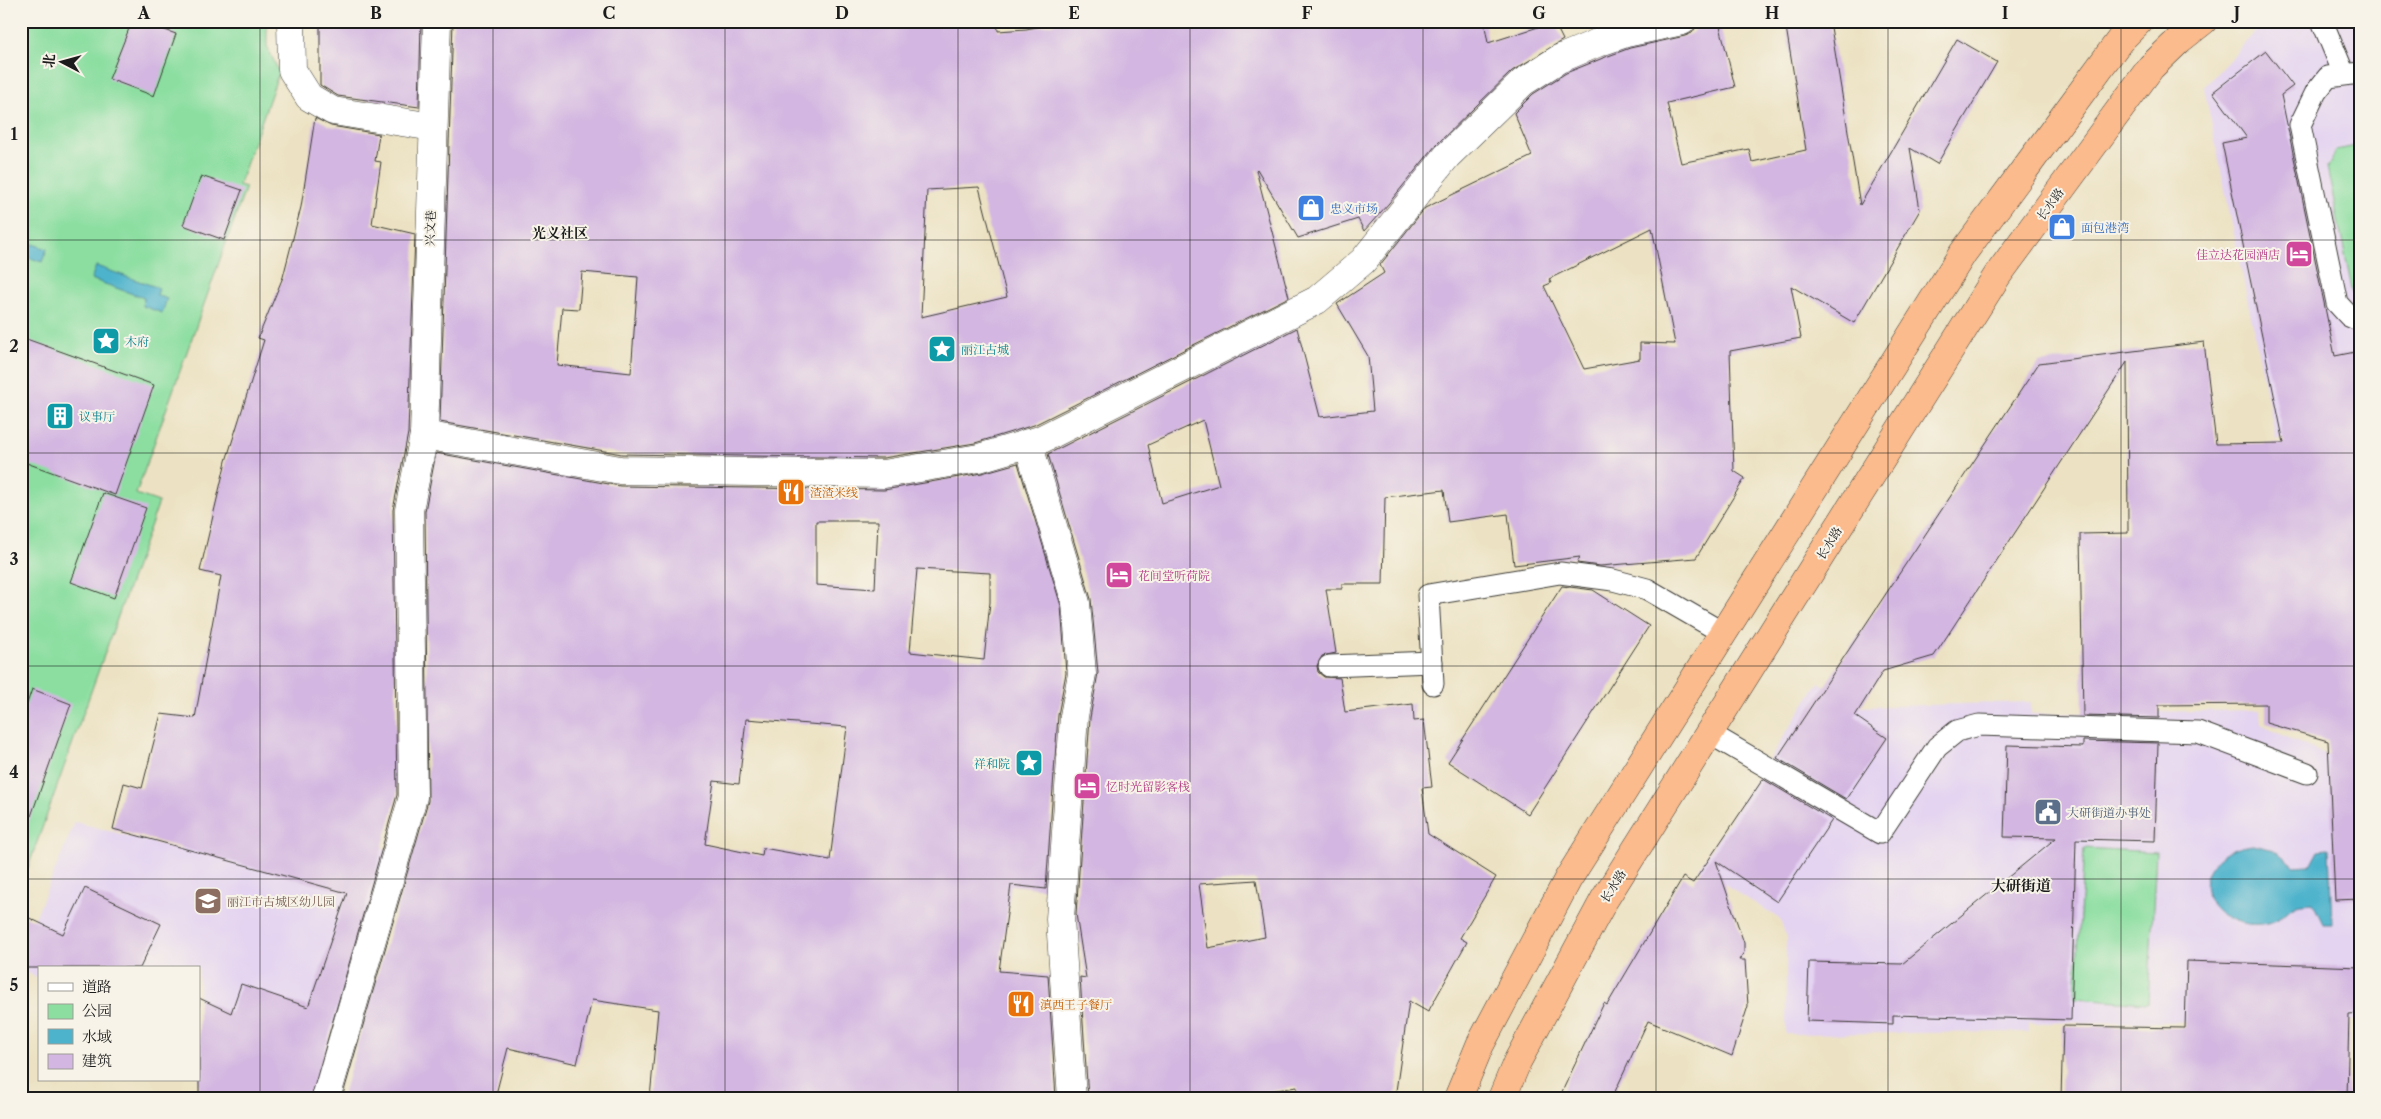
<svg xmlns="http://www.w3.org/2000/svg" width="2381" height="1119" viewBox="0 0 2381 1119" font-family="'Libre Caslon Text','Noto Serif SC',serif">
  <rect width="100%" height="100%" fill="#f7f3e8"/>
  <filter id="ink" filterUnits="userSpaceOnUse"><feTurbulence type="fractalNoise" baseFrequency=".02" numOctaves="2"/><feDisplacementMap in="SourceGraphic" scale="10" xChannelSelector="R" yChannelSelector="G"/><feConvolveMatrix kernelMatrix="1 2 1 2 8 2 1 2 1" color-interpolation-filters="sRGB"/></filter>
  <filter id="wash" filterUnits="userSpaceOnUse"><feTurbulence type="fractalNoise" baseFrequency=".0096" numOctaves="4" result="noise"/><feDisplacementMap in="SourceGraphic" scale="20" xChannelSelector="R" yChannelSelector="G"/><feGaussianBlur stdDeviation="1.12" result="paint"/><feColorMatrix in="noise" values="0 0 0 0 0 0 0 0 0 0 0 0 0 0 0 0 0 1.4 0 .05"/><feComposite in="paint" operator="in"/></filter>
  <g filter="url(#wash)">
    <rect width="100%" height="100%" fill="#ece2c3"/>
    <g fill="#e4d3f1">
      <path d="M2274 21H2360V421L2276 439 2204 87 2259 28Z"/>
      <path d="M1819 682 1857 707 2031 702V714L2260 710 2261 725 2325 755H2360V1020L2029 1023V1032L1786 1034V936L1780 919 1699 868Z"/>
      <path d="M75 822 182 850 183 847 296 823 389 850 311 1097 199 1056V968H39V978L21 970V952Z"/>
    </g>
    <g fill="#8bdea0" stroke="#547d5e">
      <path d="M21 21H267V46L279 72 239 185 246 187 136 494 159 502 21 887Z"/>
      <path d="M2360 145V305L2354 299 2327 167 2337 150Z"/>
      <path d="M2084 848 2156 852 2148 1003 2075 998Z"/>
    </g>
    <g fill="#4db3cc" stroke="#346874">
      <path d="M21 240 47 249 42 262 21 255Z"/>
      <path d="M96 266 159 288 157 295 167 299 162 313 143 306 144 298 91 279Z"/>
      <path d="M2253 845 2275 850 2294 866 2310 865 2318 850 2329 849 2332 924H2323L2313 903C2308 904 2299 903 2295 906 2289 909 2285 914 2280 918 2270 925 2251 926 2239 922 2187 906 2198 850 2253 845Z"/>
    </g>
    <g id="blocks">
      <g fill="#d3b6e1" fill-rule="evenodd">
        <path d="M132 21H140L176 34 154 96 109 79Z"/>
        <path d="M320 21H421L419 107 338 96 320 85Z"/>
        <path d="M453 21H997L998 31 1026 29 1070 21H1484L1488 43 1554 22 1563 40 1512 71 1436 145 1389 203 1364 231 1358 219 1298 238 1257 169 1256 170 1289 297 1034 425 975 443 883 458 622 454 440 422ZM979 187 1007 297 921 317 927 190ZM582 272 638 277 631 373 557 365 562 308 579 309Z"/>
        <path d="M1785 21H1830L1860 205 1957 39 1997 62 1937 164 1910 148 1920 210 1854 323 1791 286 1801 338 1730 351 1734 471 1745 478 1696 558 1600 566 1577 563 1580 557 1514 565 1508 514 1448 522 1444 490 1385 497 1383 584H1342V589H1326L1336 653 1322 656 1317 666 1318 672 1324 677 1340 678 1345 712 1413 704 1414 721 1424 720 1432 787 1422 788 1428 834 1496 877 1460 938 1467 942 1428 1012 1409 1001 1395 1098H1297V1087L1222 1098H1088L1080 977 1086 978 1076 914 1090 718 1098 673 1091 599 1048 454 1297 328 1320 417 1373 411 1368 356 1337 304 1384 273 1380 265 1425 208 1532 156 1514 113 1533 94 1566 73 1603 58 1630 48 1685 36 1692 33 1696 27 1719 22 1735 87 1667 103 1681 163 1749 149 1752 162 1806 150ZM1652 228 1675 344 1640 343V359L1584 369 1544 286 1551 283 1549 279ZM1203 420 1219 485 1162 503 1148 445ZM1256 880 1265 937 1208 948 1199 884Z"/>
        <path d="M2266 51 2293 86 2281 95 2335 356 2360 351V899L2335 900 2328 741 2266 723V704L2159 705V718L2083 716 2080 534 2128 533 2127 362 1934 656 1883 671 1855 716 1887 738 1846 799 1777 758 2039 363 2204 342 2216 444 2284 443 2222 143 2247 138 2213 92Z"/>
        <path d="M315 118 331 126 379 134 375 161 381 162 372 224 415 234 408 433 393 510 397 795 311 1098H199V998L231 1013 241 984 308 1007 347 893 113 829 124 783 142 788 161 714 195 718 221 576 200 571 226 461 264 340 258 338 283 277 301 207Z"/>
        <path d="M201 176 242 190 224 240 183 225Z"/>
        <path d="M21 337 154 385 115 495 21 461Z"/>
        <path d="M436 453 620 486 884 490 982 473 1018 463 1061 606 1066 673 1058 715 1046 889 1011 885 999 971 1048 975 1056 1098H650L658 1010 592 1000 577 1064 508 1048 495 1098H342L428 801 425 511ZM816 521H878L875 589 816 585ZM917 569 990 573V602L984 660 910 652ZM746 719 847 727 830 860 763 848 762 856 705 844 714 781 739 784Z"/>
        <path d="M103 493 146 508 114 598 71 582Z"/>
        <path d="M1562 586 1593 590 1649 626 1528 814 1448 762Z"/>
        <path d="M32 689 71 704 25 833 21 832V721Z"/>
        <path d="M2083 741 2158 743 2155 841 2076 839 2071 1020 1893 1015V1024L1807 1021 1809 962 1902 964 2056 838 2004 837 2007 745 2083 747Z"/>
        <path d="M1763 779 1832 820 1777 902 1716 861 1744 943V952L1739 960H1745L1748 1006 1732 1056 1648 1021 1612 1098H1559L1604 1003 1607 1005 1683 877 1693 883Z"/>
        <path d="M85 888 161 924 140 968H21V914L63 934Z"/>
        <path d="M2187 961 2360 967V1013L2349 1014 2347 1098H2061L2063 1026 2185 1028Z"/>
      </g>
    </g>
  </g>
  <g filter="url(#ink)">
    <use href="#blocks" fill-opacity="0" stroke="#3b3a35" stroke-width="1"/>
    <g fill="none" stroke-linecap="round" stroke-linejoin="round">
      <defs>
        <g id="lane">
          <path d="M2322 21 2344 74"/>
          <path d="M2360 73 2328 77 2316 92 2300 125 2337 303 2349 316 2360 321"/>
          <path d="M1329 666 1432 662"/>
          <path d="M1433 684 1428 595 1560 573 1613 580 1647 589 1723 633"/>
          <path d="M1709 733 1880 833 1937 747 1957 731 1979 725 2198 732 2307 773"/>
        </g>
        <g id="street">
          <path d="M291 21 292 70 309 97 333 111 433 127"/>
          <path d="M424 435 620 470 884 474 979 458 1040 440 1317 300 1363 261 1447 156 1523 82 1559 59 1597 43 1626 33 1682 21"/>
          <path d="M1028 443 1076 603 1082 674 1074 716 1060 919 1072 1098"/>
          <path d="M326 1098 413 797 409 510 424 435 437 21"/>
        </g>
        <g id="highway">
          <path d="M1458 1098 1480 1045 1568 879 1963 253 2120 40 2139 21"/>
          <path d="M1502 1098 1517 1062 1604 900 1913 409 1997 276 2151 67 2179 40 2203 21"/>
        </g>
      </defs>
      <use href="#lane" stroke="#3b3a35" stroke-width="23"/>
      <use href="#street" stroke="#3b3a35" stroke-width="29"/>
      <use href="#highway" stroke="#3b3a35" stroke-width="29"/>
      <use href="#lane" stroke="#fff" stroke-width="21"/>
      <use href="#street" stroke="#fff" stroke-width="28"/>
      <use href="#highway" stroke="#fbbb8c" stroke-width="28"/>
    </g>
  </g>
  <path fill="none" stroke="#1c1c1c" stroke-width="1" stroke-opacity="0.55" d="M260 21V1098M493 21V1098M725 21V1098M958 21V1098M1190 21V1098M1423 21V1098M1656 21V1098M1888 21V1098M2121 21V1098M21 240H2360M21 453H2360M21 666H2360M21 879H2360"/>
  <defs>
    <symbol id="shop-square" viewBox="-11 -11 22 22"><rect x="-9" y="-9" width="18" height="18" rx="4" fill="#3f7fe0" stroke="#f7f3e8"/><path d="M-5-2.5h2.3a2.7 3.5 0 0 1 5.4 0H5L5.5 6h-11ZM-1.5-2.5h3a1.5 2.3 0 0 0-3 0Z" fill="#fff"/></symbol>
    <symbol id="hotel-square" viewBox="-11 -11 22 22"><rect x="-9" y="-9" width="18" height="18" rx="4" fill="#d1479c" stroke="#f7f3e8"/><path d="M-6-4.5h1.5V1H6V5H4.5V3h-9V5H-6ZM-4 0a1.8 1.8 0 1 1 3.6 0ZM.5 0V-2.5h3Q6-2.5 6 0Z" fill="#fff"/></symbol>
    <symbol id="sight-square" viewBox="-11 -11 22 22"><rect x="-9" y="-9" width="18" height="18" rx="4" fill="#0f9aa8" stroke="#f7f3e8"/><path d="M0-6L1.8-2.2L6-1.7L2.9 1.2L3.7 5.4L0 3.3L-3.7 5.4L-2.9 1.2L-6-1.7L-1.8-2.2Z" fill="#fff"/></symbol>
    <symbol id="building-square" viewBox="-11 -11 22 22"><rect x="-9" y="-9" width="18" height="18" rx="4" fill="#0f9aa8" stroke="#f7f3e8"/><path d="M-4-6H4V6H1V3H-1V6H-4ZM-2.5-4.3h1.7v1.8h-1.7ZM.8-4.3h1.7v1.8H.8ZM-2.5-1h1.7V.8h-1.7ZM.8-1h1.7V.8H.8Z" fill="#fff"/></symbol>
    <symbol id="restaurant-square" viewBox="-11 -11 22 22"><rect x="-9" y="-9" width="18" height="18" rx="4" fill="#e8710a" stroke="#f7f3e8"/><path d="M-5-6h1v4h1v-4h1v4h1v-4h1v5L-1.5 .5V6h-2V.5L-5-1ZM5-6V6H3V1.5H1.5Q1.5-4 5-6Z" fill="#fff"/></symbol>
    <symbol id="civic-square" viewBox="-11 -11 22 22"><rect x="-9" y="-9" width="18" height="18" rx="4" fill="#5c6f8a" stroke="#f7f3e8"/><path d="M-.6-6.5H3V-4.5H.6V-3L4-1V1h2V6H-6V1h2V-1L-.6-3ZM-1.2 2.5V6h2.4V2.5Z" fill="#fff"/></symbol>
    <symbol id="school-square" viewBox="-11 -11 22 22"><rect x="-9" y="-9" width="18" height="18" rx="4" fill="#8d6e63" stroke="#f7f3e8"/><path d="M0-5L7-2L0 1L-7-2ZM-4 1L0 2.5L4 1V4Q0 6-4 4Z" fill="#fff"/></symbol>
  </defs>
  <g fill-rule="evenodd">
    <use href="#shop-square" x="1295" y="192" width="32" height="32"/>
    <use href="#shop-square" x="2046" y="211" width="32" height="32"/>
    <use href="#hotel-square" x="2283" y="238" width="32" height="32"/>
    <use href="#sight-square" x="90" y="325" width="32" height="32"/>
    <use href="#sight-square" x="926" y="333" width="32" height="32"/>
    <use href="#building-square" x="44" y="400" width="32" height="32"/>
    <use href="#restaurant-square" x="775" y="476" width="32" height="32"/>
    <use href="#hotel-square" x="1103" y="559" width="32" height="32"/>
    <use href="#sight-square" x="1013" y="747" width="32" height="32"/>
    <use href="#hotel-square" x="1071" y="770" width="32" height="32"/>
    <use href="#civic-square" x="2032" y="796" width="32" height="32"/>
    <use href="#school-square" x="192" y="885" width="32" height="32"/>
    <use href="#restaurant-square" x="1005" y="988" width="32" height="32"/>
  </g>
  <g text-anchor="middle" dominant-baseline="central" stroke-width="4" stroke-linejoin="round" paint-order="stroke">
    <g font-size="12" fill="#1c1c1c" stroke="#f7f3e8">
      <text transform="translate(2050 204) rotate(-54)">长水路</text>
      <text transform="translate(430 228) rotate(-88)">兴文巷</text>
      <text transform="translate(1829 543) rotate(-58)">长水路</text>
      <text transform="translate(1613 886) rotate(-58)">长水路</text>
    </g>
    <g font-size="12" fill="#366cbe" stroke="#f7f3e8" text-anchor="start">
      <text x="1330" y="208">忠义市场</text>
      <text x="2081" y="227">面包港湾</text>
    </g>
    <g font-size="12" fill="#b23c85" stroke="#f7f3e8" text-anchor="start">
      <text x="2280" y="254" text-anchor="end">佳立达花园酒店</text>
      <text x="1138" y="575">花间堂听荷院</text>
      <text x="1106" y="786">忆时光留影客栈</text>
    </g>
    <g font-size="12" fill="#0d838f" stroke="#f7f3e8" text-anchor="start">
      <text x="125" y="341">木府</text>
      <text x="961" y="349">丽江古城</text>
      <text x="79" y="416">议事厅</text>
      <text x="1010" y="763" text-anchor="end">祥和院</text>
    </g>
    <g font-size="12" fill="#c56008" stroke="#f7f3e8" text-anchor="start">
      <text x="810" y="492">渣渣米线</text>
      <text x="1040" y="1004">滇西王子餐厅</text>
    </g>
    <g font-size="12" fill="#4e5e75" stroke="#f7f3e8" text-anchor="start">
      <text x="2067" y="812">大研街道办事处</text>
    </g>
    <g font-size="12" fill="#785e54" stroke="#f7f3e8" text-anchor="start">
      <text x="227" y="901">丽江市古城区幼儿园</text>
    </g>
    <g font-size="14" font-weight="bold" fill="#1c1c1c" stroke="#f7f3e8">
      <text x="560" y="233">光义社区</text>
    </g>
    <g font-size="15" font-weight="bold" fill="#1c1c1c" stroke="#f7f3e8">
      <text x="2021" y="885">大研街道</text>
    </g>
  </g>
  <rect width="2381" height="1119" fill="none" stroke="#f7f3e8" stroke-width="55"/>
  <rect x="38" y="966" width="162" height="115" fill="#f7f3e8" stroke="#9f9d96"/>
  <rect x="48" y="983" width="25" height="8" fill="#ffffff" stroke="#9f9d96"/>
  <text x="82" y="992" font-size="15" fill="#1c1c1c">道路</text>
  <rect x="48" y="1004" width="25" height="15" fill="#8bdea0" stroke="#9f9d96"/>
  <text x="82" y="1016" font-size="15" fill="#1c1c1c">公园</text>
  <rect x="48" y="1029" width="25" height="15" fill="#4db3cc" stroke="#9f9d96"/>
  <text x="82" y="1042" font-size="15" fill="#1c1c1c">水域</text>
  <rect x="48" y="1054" width="25" height="15" fill="#d3b6e1" stroke="#9f9d96"/>
  <text x="82" y="1066" font-size="15" fill="#1c1c1c">建筑</text>
  <g transform="translate(62 62) rotate(276)" stroke="#f7f3e8" stroke-width="4" paint-order="stroke">
  <path d="M0-4L9 19L0 12L-9 19Z" fill="#1c1c1c"/>
  <text y="-8" font-size="14" font-weight="bold" text-anchor="middle" fill="#1c1c1c">北</text>
  </g>
  <rect x="28" y="28" width="2326" height="1064" fill="none" stroke="#1c1c1c" stroke-width="2"/>
  <g font-size="16" text-anchor="middle" font-weight="bold" fill="#1c1c1c">
    <text x="144" y="19">A</text>
    <text x="376" y="19">B</text>
    <text x="609" y="19">C</text>
    <text x="842" y="19">D</text>
    <text x="1074" y="19">E</text>
    <text x="1307" y="19">F</text>
    <text x="1539" y="19">G</text>
    <text x="1772" y="19">H</text>
    <text x="2005" y="19">I</text>
    <text x="2237" y="19">J</text>
    <text x="14" y="140">1</text>
    <text x="14" y="352">2</text>
    <text x="14" y="565">3</text>
    <text x="14" y="778">4</text>
    <text x="14" y="991">5</text>
  </g>
</svg>
